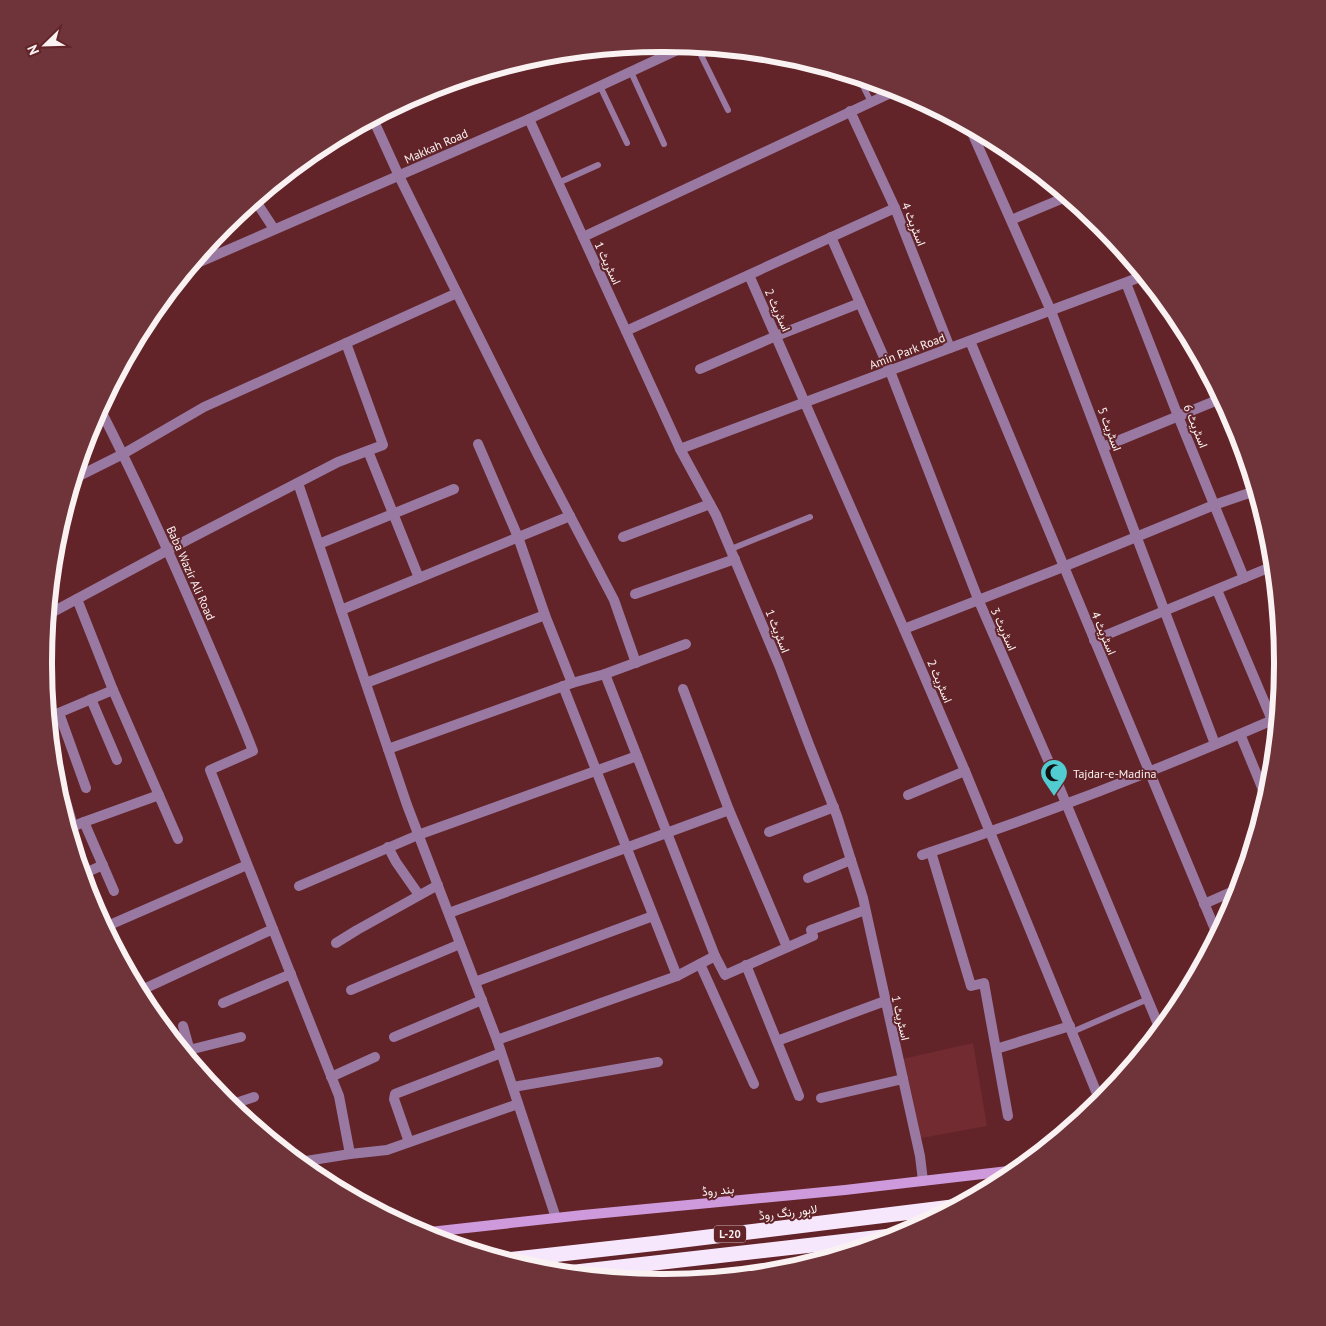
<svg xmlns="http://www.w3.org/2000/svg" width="1326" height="1326" viewBox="0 0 1326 1326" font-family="'PT Sans',Vazirmatn,sans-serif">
  <rect width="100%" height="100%" fill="#622429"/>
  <path fill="#712b31" d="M973 1043 987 1126 916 1139 898 1060Z"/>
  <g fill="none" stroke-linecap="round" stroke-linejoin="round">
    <g stroke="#9979a2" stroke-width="6">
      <path d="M697 47 728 110"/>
      <path d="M631 72 664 144"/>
      <path d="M859 78 871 102"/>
      <path d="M600 86 627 143"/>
      <path d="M558 183 598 165"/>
      <path d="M731 549 810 517"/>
      <path d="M1072 1032 1148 999"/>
    </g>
    <g stroke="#9979a2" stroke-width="10">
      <path d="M850 111 895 208 950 348"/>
      <path d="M970 128 1051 311 1215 744"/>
      <path d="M255 200 274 229"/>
      <path d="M1011 220 1066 197"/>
      <path d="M583 237 897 90"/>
      <path d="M831 237 890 371 978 599 1048 760 1160 1029"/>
      <path d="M749 275 904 629 965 771 1100 1101"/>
      <path d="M1126 283 1178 416 1244 578"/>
      <path d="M457 293 538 455 614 600 636 663"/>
      <path d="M626 331 895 208"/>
      <path d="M970 341 1217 934"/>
      <path d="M700 369 776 336 860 303"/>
      <path d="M100 409C137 481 170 554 202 629 219 669 237 710 253 751L210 770 339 1096 350 1154"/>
      <path d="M478 444 518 537 545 615 572 683"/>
      <path d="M1103 447 1220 399"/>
      <path d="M368 451 419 578"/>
      <path d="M75 478 123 454 204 407 457 293 399 176"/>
      <path d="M298 483 407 805 497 1040 556 1218"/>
      <path d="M623 537 710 504"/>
      <path d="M319 544 454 489"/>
      <path d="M1217 590 1272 720"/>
      <path d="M635 594 735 559"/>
      <path d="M77 599 113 690 178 839"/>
      <path d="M341 610 570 516"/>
      <path d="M49 614 168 550 338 462 383 445 346 343"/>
      <path d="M904 629 1063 567 1214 505 1255 491"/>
      <path d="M1094 640 1273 566"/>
      <path d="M605 674 715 956 725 975 813 936 811 930 865 910"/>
      <path d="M366 683 545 615"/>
      <path d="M563 686 677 976"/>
      <path d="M683 689 729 810 787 947"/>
      <path d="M91 699 117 760"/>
      <path d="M59 713 86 788"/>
      <path d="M49 717 113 690"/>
      <path d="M1240 734 1266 797"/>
      <path d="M388 749 572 683 605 674 686 644"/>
      <path d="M53 757 73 826"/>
      <path d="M908 795 965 771"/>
      <path d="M84 822 114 891"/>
      <path d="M69 828 84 822 159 795"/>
      <path d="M769 832 834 807"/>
      <path d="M388 847 396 862 419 895"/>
      <path d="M931 852 971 986 984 983 1008 1116"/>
      <path d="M922 855C1042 815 1161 769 1277 718"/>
      <path d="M83 874 103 865"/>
      <path d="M808 878 851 860"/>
      <path d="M299 886 418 835 637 756"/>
      <path d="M1204 904 1238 889"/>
      <path d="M449 913 729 810"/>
      <path d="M105 927 247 865"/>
      <path d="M336 943 357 930 438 885"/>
      <path d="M700 964 754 1084"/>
      <path d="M746 965 799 1096"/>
      <path d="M475 982 653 916"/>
      <path d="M146 988 273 929"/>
      <path d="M351 990 460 944"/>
      <path d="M223 1003 291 974"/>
      <path d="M183 1026 193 1062"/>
      <path d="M394 1037 482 1000"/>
      <path d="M497 1040 677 976 715 956"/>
      <path d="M777 1041 885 1001"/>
      <path d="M996 1049 1070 1026"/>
      <path d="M189 1050 241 1037"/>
      <path d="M331 1077 375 1057"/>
      <path d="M513 1087 658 1062"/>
      <path d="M821 1098 903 1079"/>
      <path d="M230 1105 254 1097"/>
      <path d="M409 1142 394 1099 395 1094 501 1053"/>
      <path d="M300 1162 350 1154 387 1150 518 1104"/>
    </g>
    <g stroke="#9979a2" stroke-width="10">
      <path d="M373 119 399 176"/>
      <path d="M529 119 680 449 716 515 779 665 808 742 837 816 863 898 920 1156 923 1181"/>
      <path d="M193 265 529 119 686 46"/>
      <path d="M680 449 1143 276"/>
    </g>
    <path stroke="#ce9adc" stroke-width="10" d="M421 1233 583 1215 845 1190 1017 1170"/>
    <g stroke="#f7e7fc" stroke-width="15">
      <path d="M507 1260 659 1243 952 1207"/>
      <path d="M567 1273 900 1235"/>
    </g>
  </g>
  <defs>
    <symbol id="mosque-pin" viewBox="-11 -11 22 30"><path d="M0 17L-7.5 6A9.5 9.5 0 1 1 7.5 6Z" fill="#51ccd1" stroke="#622429"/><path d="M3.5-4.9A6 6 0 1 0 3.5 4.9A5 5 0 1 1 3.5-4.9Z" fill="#111"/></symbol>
  </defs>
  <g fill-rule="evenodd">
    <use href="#mosque-pin" x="1038" y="757" width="32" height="43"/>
  </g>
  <g text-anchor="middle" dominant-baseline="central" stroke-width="4" stroke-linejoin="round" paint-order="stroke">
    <rect fill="#622429" stroke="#ccb4b6" stroke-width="1" x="714" y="1225.5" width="32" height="17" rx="4"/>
    <g font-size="11" font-weight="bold" fill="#faf2f2">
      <text x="730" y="1234">L-20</text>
    </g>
    <g font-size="12" fill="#faf2f2" stroke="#622429">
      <text transform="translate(436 146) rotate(-24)">Makkah Road</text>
      <text transform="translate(914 224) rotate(68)">اسٹریٹ 4</text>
      <text transform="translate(608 263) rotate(65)">اسٹریٹ 1</text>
      <text transform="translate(778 310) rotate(66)">اسٹریٹ 2</text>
      <text transform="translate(907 351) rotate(-21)">Amin Park Road</text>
      <text transform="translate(1196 426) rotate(68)">اسٹریٹ 6</text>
      <text transform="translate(1110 429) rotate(69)">اسٹریٹ 5</text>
      <text transform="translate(191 573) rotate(66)">Baba Wazir Ali Road</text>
      <text transform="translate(1004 629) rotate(66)">اسٹریٹ 3</text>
      <text transform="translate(778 631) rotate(68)">اسٹریٹ 1</text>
      <text transform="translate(1104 633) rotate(67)">اسٹریٹ 4</text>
      <text transform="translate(940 681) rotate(67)">اسٹریٹ 2</text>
      <text transform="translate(901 1018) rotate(77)">اسٹریٹ 1</text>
      <text transform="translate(718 1190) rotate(-5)">بند روڈ</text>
      <text transform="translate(788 1212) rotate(-7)">لاہور رنگ روڈ</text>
    </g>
    <g font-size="12" fill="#faf2f2" stroke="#622429" text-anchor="start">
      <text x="1073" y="773">Tajdar-e-Madina</text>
    </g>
  </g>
  <path d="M0 0H1326V1326H0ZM662 52H664A610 610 0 0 1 1274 662V664A610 610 0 0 1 664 1274H662A610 610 0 0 1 52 664V662A610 610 0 0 1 662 52Z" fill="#6e3439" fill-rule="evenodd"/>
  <path fill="none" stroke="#faf2f2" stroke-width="6" d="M662 52H664A610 610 0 0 1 1274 662V664A610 610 0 0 1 664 1274H662A610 610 0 0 1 52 664V662A610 610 0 0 1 662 52Z"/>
  <g transform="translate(45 45) rotate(247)" stroke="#622429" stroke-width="4" paint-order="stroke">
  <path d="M0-4L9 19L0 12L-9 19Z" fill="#faf2f2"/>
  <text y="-8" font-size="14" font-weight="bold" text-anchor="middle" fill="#faf2f2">N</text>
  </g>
</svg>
